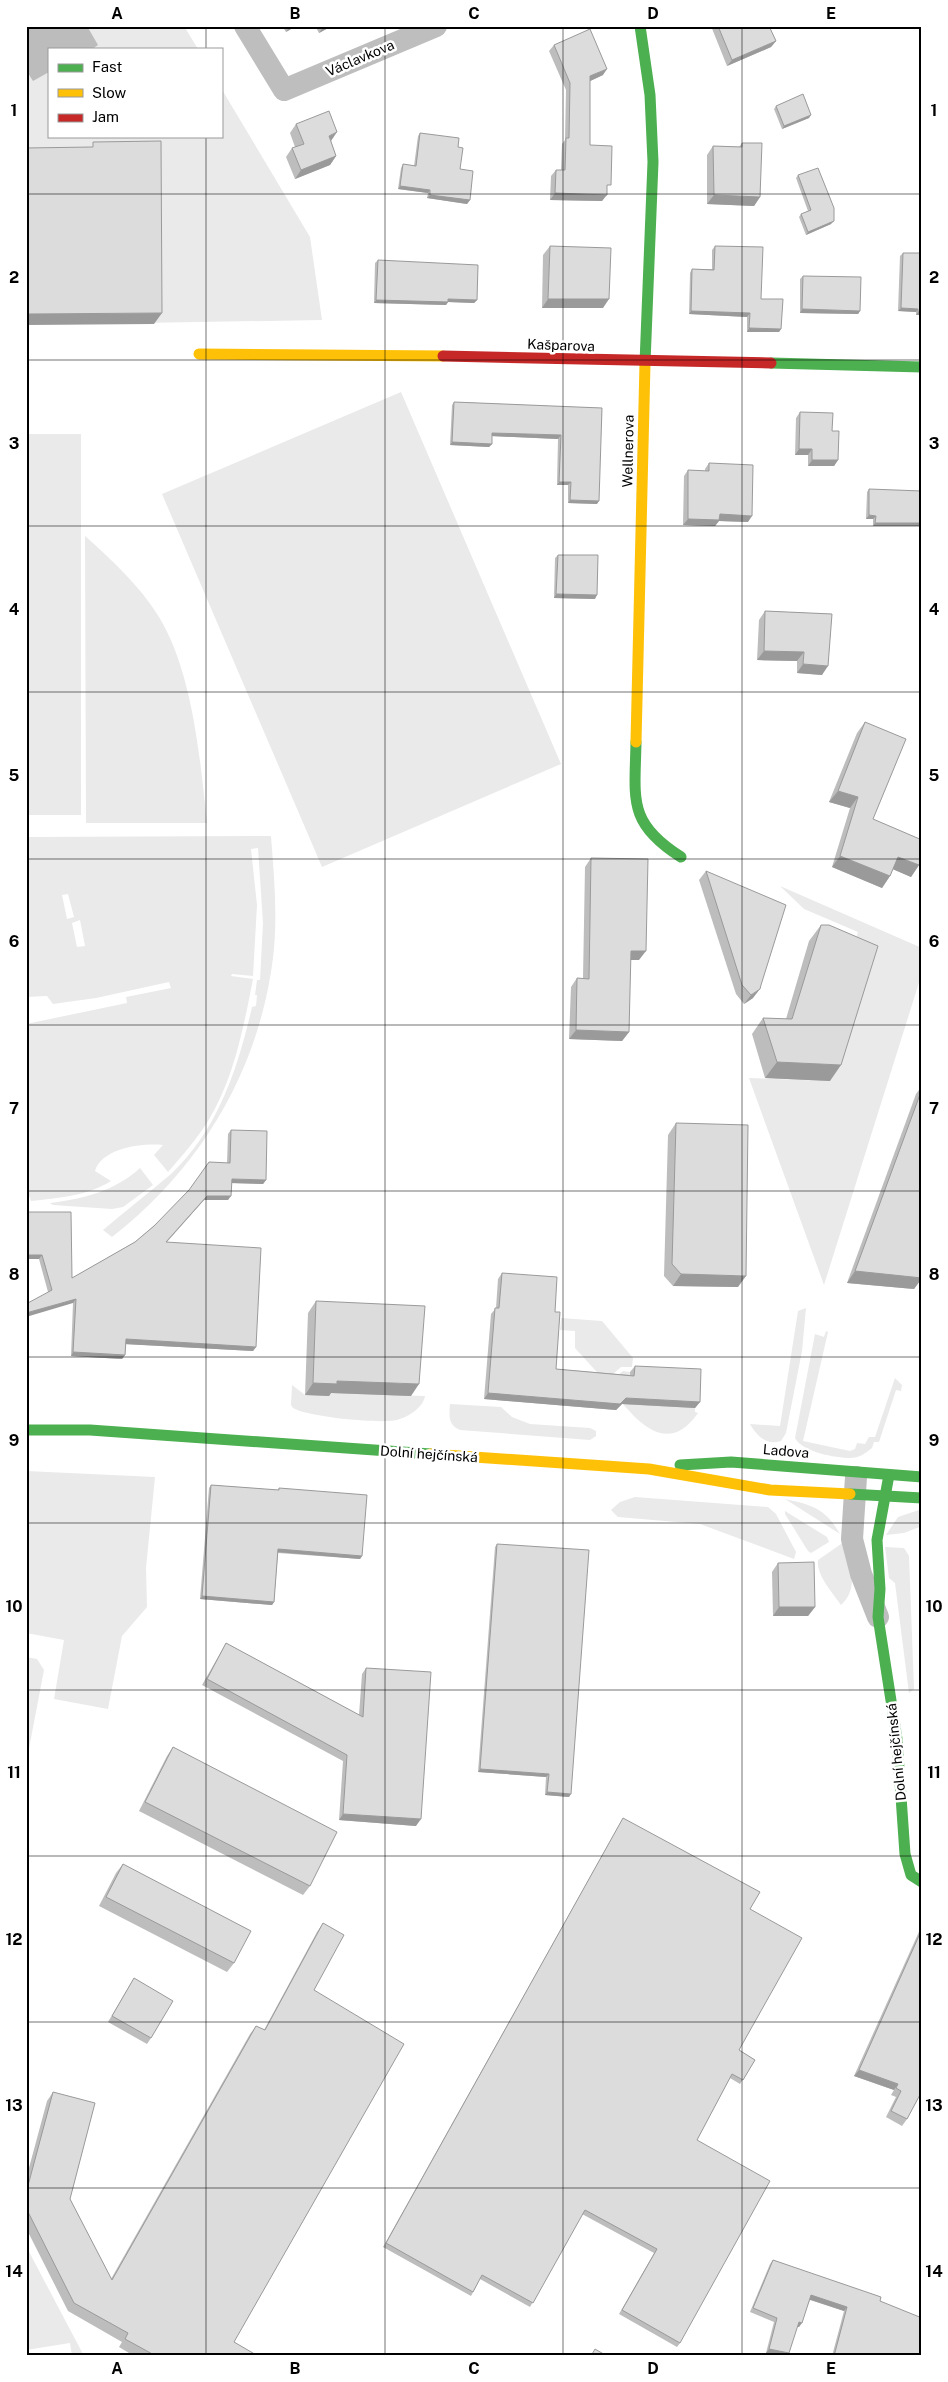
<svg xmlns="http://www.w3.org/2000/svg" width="948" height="2382" viewBox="0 0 948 2382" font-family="'Public Sans',sans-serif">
  <rect width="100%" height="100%" fill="#fff"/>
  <g fill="#eaeaea" fill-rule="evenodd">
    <path d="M26 26H184L198 49H49V136H221V88L310 237 322 320 26 325Z"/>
    <path d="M401 392 561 764 322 867 162 494Z"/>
    <rect x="26" y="434" width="55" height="381"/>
    <path d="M85 536C113 561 139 585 159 617 193 673 200 759 207 823H86Z"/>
    <path d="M271 836C274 876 278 917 273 958 259 1070 201 1168 112 1237L103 1230C125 1211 149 1193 171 1174 218 1130 238 1068 252 1007L256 1006 257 995H255L257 980H260L263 923 258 848 251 849 257 905 253 976 232 974 231 976 253 979C244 1025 234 1079 208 1121 197 1139 182 1156 168 1172L154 1155 163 1145C142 1143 102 1148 95 1171L111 1181C87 1196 58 1198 31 1201L26 1187V1024L127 1003 126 997 171 988 169 982 96 998 53 1004 47 996 26 997V837ZM68 894 74 917 67 919 62 895ZM80 920 85 946 77 947 72 923Z"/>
    <path d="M780 886 922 948V973L824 1285 749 1078 830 1081 851 955 858 932 804 909Z"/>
    <path d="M140 1168 153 1185 123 1207 112 1209 53 1205 50 1203C83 1199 115 1191 140 1168Z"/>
    <path d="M806 1308 802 1351 786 1433 781 1441C767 1446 757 1436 750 1424L780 1426 798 1311Z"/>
    <path d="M561 1318 602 1321 633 1358 632 1367H621L605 1381 575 1348V1331L560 1330Z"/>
    <path d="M826 1331 828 1332 803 1441 850 1451 855 1449 857 1443 865 1444 869 1437H875L895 1378 902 1385 901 1391 896 1390 879 1442H874L872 1448C866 1453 859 1458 850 1458 836 1458 802 1452 795 1438L815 1334 824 1337Z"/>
    <path d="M623 1371 630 1372 629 1404 695 1408V1412L698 1413C664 1462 630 1413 607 1384Z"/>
    <path d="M292 1385 305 1395 329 1396V1393L425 1396C423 1408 408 1417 397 1420 380 1424 308 1417 293 1408L291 1405Z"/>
    <path d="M450 1404 501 1407 512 1417 530 1424 590 1428 596 1431V1436L590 1440 460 1430C448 1425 449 1416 450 1404Z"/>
    <path d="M26 1471 155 1477 146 1568 147 1607 122 1636 108 1709 54 1699 64 1640 26 1633Z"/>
    <path d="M635 1497 768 1507 776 1514 796 1552 794 1559 700 1524 618 1517 611 1510 620 1502Z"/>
    <path d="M785 1499C812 1505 825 1508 840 1534Z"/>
    <path d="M922 1509V1526L904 1533 886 1535 898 1517Z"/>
    <path d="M785 1511 827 1537 829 1542 811 1553 808 1551 785 1514Z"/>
    <path d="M844 1542C850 1563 860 1588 841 1605 833 1593 816 1575 818 1560Z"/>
    <path d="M885 1547 904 1548 909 1556 914 1689 909 1693 895 1583 889 1578Z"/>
    <path d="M26 1657 37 1659 44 1670 26 1764Z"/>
    <path d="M26 2246 84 2356H72L70 2343 26 2350Z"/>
  </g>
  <path fill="#bcbcbc" d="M26 26H87L98 45 92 49H49V72L33 81 26 70Z"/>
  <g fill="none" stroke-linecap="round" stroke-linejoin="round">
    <g stroke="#bebebe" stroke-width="22">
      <path d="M245 26 284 90 436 26"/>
      <path d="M856 1477 852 1539 861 1574 878 1617"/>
    </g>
    <g stroke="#4caf50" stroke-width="11">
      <path d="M640 26 650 95 653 162 645 363"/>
      <path d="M771 363 922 367"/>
      <path d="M636 742C635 799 627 823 681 857"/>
      <path d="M26 1430H90L431 1454"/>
      <path d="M680 1465 731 1462 922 1477"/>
      <path d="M889 1475 877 1540 880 1589 878 1617 897 1739 905 1854 911 1875 922 1882"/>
      <path d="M850 1494 922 1498"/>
    </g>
    <g stroke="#ffc107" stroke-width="11">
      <path d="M199 354 443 356"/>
      <path d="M636 742 645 363"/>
      <path d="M431 1454 649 1469 770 1490 850 1494"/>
    </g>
    <path stroke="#c62828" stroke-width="11" d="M443 356 771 363"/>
  </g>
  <g fill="#bdbdbd">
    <path d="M282 26H296L286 32Z"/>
    <path d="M315 26H332L319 33Z"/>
    <path d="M711 26H769L776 41 771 47 727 66Z"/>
    <path d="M554 45 603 75 590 81V145L607 190 602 201 550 200 551 176 556 170H561L562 144 565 140 566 90 549 51Z"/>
    <path d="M776 106 809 118 782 129 774 109Z"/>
    <path d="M296 124 331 141 336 156 330 165 295 179 286 157 292 148 295 147 290 133Z"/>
    <path d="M420 133 458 147 460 169 470 200 467 204 427 198 428 193 398 189 401 168 403 164 414 166 418 136Z"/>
    <path d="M742 143 760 197 754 206 707 204V155L713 146 739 147Z"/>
    <path d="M798 175 831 224 806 235 799 217 801 214 808 211 796 178Z"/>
    <path d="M550 246 603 308H542L543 255Z"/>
    <path d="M715 246 761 299 781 329 779 332H747V317L689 314 690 273 692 269H712V250Z"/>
    <path d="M903 253 922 315H916V312L898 311 900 256Z"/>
    <path d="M378 260 477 300 474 303 448 302 446 305 374 303 375 263Z"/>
    <path d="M803 276 860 311 858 314 800 313V279Z"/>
    <path d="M454 402 602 408 597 504 568 503V485H557L558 439 492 436V444L489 447 450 445 452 405Z"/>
    <path d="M800 412 832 431 838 460 834 466H808V455H795L796 418Z"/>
    <path d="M709 463 748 522 719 521 715 526 683 525 684 476 688 470 705 471V469Z"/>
    <path d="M869 489 921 523 919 526H873V519H866L867 492Z"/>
    <path d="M558 555 595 599 554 598 555 558Z"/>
    <path d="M765 611 832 614 822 675 797 673V661L757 660 759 620Z"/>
    <path d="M865 722 873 819 919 865 911 877 893 869 890 876 882 888 832 867 850 808 829 802 857 733Z"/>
    <path d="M591 858 639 960H630L629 1032 622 1041 569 1039 571 987 577 978H583L585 867Z"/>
    <path d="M706 871 753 998 744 1004 736 994 699 880Z"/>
    <path d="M821 925 830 1081 765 1078 752 1034 763 1018 786 1019 809 941Z"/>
    <path d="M922 1086V1278L914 1289 847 1283 916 1094Z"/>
    <path d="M676 1123 738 1287 673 1286 664 1276 668 1135Z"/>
    <path d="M231 1130 266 1180 263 1184 232 1183 228 1200H204L167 1242 256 1347 253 1351 126 1344 125 1355 122 1359 71 1356 73 1303 48 1292 39 1259H26V1212L72 1278 135 1242 227 1163 228 1134Z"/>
    <path d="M502 1273 555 1312 556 1369 630 1375V1372L635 1366 700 1402 695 1408 622 1404 616 1410 484 1399 491 1314 496 1308 498 1279Z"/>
    <path d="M316 1301 411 1396 331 1393 329 1396 305 1395 308 1313Z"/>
    <path d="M211 1485 278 1490 279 1488 362 1556 360 1559 278 1553 274 1602 272 1605 200 1599 209 1488Z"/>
    <path d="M497 1544 569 1797 545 1795 546 1777 478 1772 495 1547Z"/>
    <path d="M778 1563 815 1607 808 1616H773L772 1572Z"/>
    <path d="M226 1643 359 1715 362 1674 366 1668 416 1826 339 1820 343 1761 202 1685Z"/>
    <path d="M173 1747 310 1886 303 1895 139 1811 167 1756Z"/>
    <path d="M623 1818 750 1909 739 2050 755 2060 740 2084 730 2078 697 2140 680 2343 677 2347 619 2314 654 2253 582 2214 530 2307 480 2279 471 2296 383 2247Z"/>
    <path d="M123 1864 234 1963 227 1972 99 1906 116 1873Z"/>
    <path d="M323 1923 314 1990 234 2342 258 2356H134L119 2347 122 2342 68 2311 26 2228V2179L47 2101 53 2092 70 2199 111 2279 250 2034 256 2026 264 2030 317 1932Z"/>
    <path d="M922 1925V2091L907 2119 902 2126 886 2117 896 2097 891 2095 894 2090 854 2076Z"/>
    <path d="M134 1978 151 2038 147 2044 108 2022Z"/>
    <path d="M773 2260 880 2301 922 2356H832L844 2311 810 2300 799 2327H797L787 2356H779L766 2353 774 2322 750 2312 770 2264Z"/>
  </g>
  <g fill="#9a9a9a">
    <path d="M290 26H296L286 32Z"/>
    <path d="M324 26H332L319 33Z"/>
    <path d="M776 41 771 47 727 66 732 60Z"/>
    <path d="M607 69 603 75 586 83 590 76Z"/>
    <path d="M811 115 809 118 782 129 784 126Z"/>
    <path d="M337 132 331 141 329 136Z"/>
    <path d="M336 156 330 165 295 179 301 170Z"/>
    <path d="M400 186 430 190 428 193 398 189Z"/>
    <path d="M555 193 607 195 602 201 550 200Z"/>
    <path d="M430 195 470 200 467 204 427 198Z"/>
    <path d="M714 195 760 197 754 206 707 204Z"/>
    <path d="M834 221 831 224 806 235 808 232Z"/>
    <path d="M448 299 477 300 474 303 448 302 446 305 374 303 376 300Z"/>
    <path d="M548 299H609L603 308H542Z"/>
    <path d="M901 308 918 309 916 312 898 311Z"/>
    <path d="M802 309 860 311 858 314 800 313Z"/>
    <path d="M691 311 750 313 747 317 689 314Z"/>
    <path d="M918 312H922V315H916Z"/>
    <path d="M162 313 154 324 26 325V314Z"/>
    <path d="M749 328 781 329 779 332H747Z"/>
    <path d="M492 433 561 435 558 439 490 436Z"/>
    <path d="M452 442 492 444 489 447 450 445Z"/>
    <path d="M799 449H812L808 455H795Z"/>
    <path d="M812 460H838L834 466H808Z"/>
    <path d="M559 482H571L568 485H557Z"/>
    <path d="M570 500 599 501 597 504 568 503Z"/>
    <path d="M720 514 752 516 748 522 719 521 715 526 683 525 688 519Z"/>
    <path d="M869 515 876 516 873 519H866Z"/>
    <path d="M875 523H921L919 526H873Z"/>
    <path d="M556 594 597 595 595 599 554 598Z"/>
    <path d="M764 651 804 652 797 661 757 660Z"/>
    <path d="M803 664 828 666 822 675 797 673Z"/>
    <path d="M838 791 858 797 850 808 829 802Z"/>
    <path d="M840 856 890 876 882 888 832 867Z"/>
    <path d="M898 857 919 865 911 877 890 868Z"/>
    <path d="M631 951H646L639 960H624Z"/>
    <path d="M760 989 753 998 744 1004 751 995Z"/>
    <path d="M576 1030 629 1032 622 1041 569 1039Z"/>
    <path d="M777 1062 841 1065 830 1081 765 1078Z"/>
    <path d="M232 1179 266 1180 263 1184 229 1183Z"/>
    <path d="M207 1196H231L228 1200H204L163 1246Z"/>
    <path d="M26 1255H42L39 1259H26Z"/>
    <path d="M855 1271 922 1278 914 1289 847 1283Z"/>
    <path d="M681 1274 746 1276 738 1287 673 1286Z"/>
    <path d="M76 1299 73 1303 26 1317V1313Z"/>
    <path d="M126 1339 256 1347 253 1351 123 1344Z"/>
    <path d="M73 1352 125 1355 122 1359 71 1356Z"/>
    <path d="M337 1381 419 1384 411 1396 331 1393 329 1396 305 1395 313 1383Z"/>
    <path d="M488 1393 626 1398 700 1402 695 1408 622 1404 616 1410 484 1399Z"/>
    <path d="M278 1549 362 1556 360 1559 276 1552Z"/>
    <path d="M202 1596 274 1602 272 1605 200 1599Z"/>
    <path d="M779 1607H815L808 1616H773Z"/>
    <path d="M480 1769 549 1774 546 1777 478 1772Z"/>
    <path d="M547 1792 571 1794 569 1797 545 1795Z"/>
    <path d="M343 1814 421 1819 416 1826 339 1820Z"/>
    <path d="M859 2070 898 2084 894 2090 854 2076Z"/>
    <path d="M811 2295 847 2307 844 2311 808 2299Z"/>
    <path d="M799 2322 802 2323 799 2327 796 2326Z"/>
    <path d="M769 2349 789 2353 787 2356H779L766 2353Z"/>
  </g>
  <g fill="#dcdcdc" stroke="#9a9a9a">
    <path d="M718 26H769L776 41 732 60Z"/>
    <path d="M590 29 607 69 590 76V145L612 146 611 185H607V195L555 193 556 170H565L566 138H569L570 83 554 45Z"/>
    <path d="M803 94 811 115 784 126 776 106Z"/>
    <path d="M329 111 337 132 329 136 336 156 301 170 292 148 304 144 296 124Z"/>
    <path d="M420 133 459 138 458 147 463 148 460 169 473 171 470 200 430 195V190L400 186 403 164 416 166Z"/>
    <path d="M161 141 162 313 26 314V148L93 147V142Z"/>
    <path d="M742 143H762L760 197 714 195 713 146 742 147Z"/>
    <path d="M818 168 834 208V221L808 232 801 214 811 210 798 175Z"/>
    <path d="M550 246 611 248 609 299H548Z"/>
    <path d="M715 246 763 247 761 299H783L781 329 749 328 750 313 691 311 692 269 714 270Z"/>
    <path d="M903 253H922V312H918V309L901 308Z"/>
    <path d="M378 260 478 265 477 300 448 299V302L376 300Z"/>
    <path d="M803 276 861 277 860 311 802 309Z"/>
    <path d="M454 402 602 408 599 501 570 500 571 482H559L561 435 492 433V444L452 442Z"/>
    <path d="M800 412 833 413 832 431H839L838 460H812V449H799Z"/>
    <path d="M709 463 753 465 752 516 720 514 719 520 688 519V470L709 471Z"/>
    <path d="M869 489 922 491 921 523H875L876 516 869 515Z"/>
    <path d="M558 555H598L597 595 556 594Z"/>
    <path d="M765 611 832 614 828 666 803 664 804 652 764 651Z"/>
    <path d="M865 722 906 739 873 819 922 840V859L919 865 898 857 890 876 840 856 858 797 838 791Z"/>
    <path d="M591 858 648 859 646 951H631L629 1032 576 1030 577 978 589 979Z"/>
    <path d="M706 871 786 905 761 985 760 989 751 995 742 985Z"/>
    <path d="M821 925H829L878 946 841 1065 777 1062 763 1018 792 1019Z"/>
    <path d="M922 1089V1278L855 1271Z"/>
    <path d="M676 1123 748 1125 746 1276 681 1274 672 1264Z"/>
    <path d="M231 1130 267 1131 266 1180 232 1179 231 1196H207L166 1242 261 1248 256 1347 126 1339 125 1355 73 1352 76 1299 26 1313V1304L52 1290 42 1255H26V1212H71L72 1278 135 1242 154 1226 189 1190 209 1162 230 1163Z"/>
    <path d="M502 1273 557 1277 555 1312H560L556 1369 634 1376 635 1366 701 1369 700 1402 626 1398 620 1404 488 1393 495 1308H499Z"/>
    <path d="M316 1301 425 1306 419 1384 337 1381V1384L313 1383Z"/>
    <path d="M211 1485 279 1490V1488L367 1495 362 1556 278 1549 274 1602 202 1596Z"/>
    <path d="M497 1544 589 1550 571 1794 547 1792 549 1774 480 1769Z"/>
    <path d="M814 1562 815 1607H779L778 1563Z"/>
    <path d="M226 1643 363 1717 366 1668 431 1672 421 1819 343 1814 347 1755 207 1679Z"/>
    <path d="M173 1747 337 1832 310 1886 145 1802Z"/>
    <path d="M623 1818 760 1892 750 1909 802 1938 739 2050 755 2060 743 2080 732 2074 697 2140 770 2181 680 2343 622 2310 657 2249 585 2210 533 2303 482 2275 473 2292 386 2243Z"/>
    <path d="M123 1864 251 1931 234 1963 106 1897Z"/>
    <path d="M323 1923 344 1935 314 1990 404 2044 234 2342 258 2356H156L125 2339 128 2333 74 2303 26 2208V2193L53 2092 95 2103 70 2199 112 2280 256 2026 265 2030Z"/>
    <path d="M922 1929V2091L907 2119 891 2111 901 2091 896 2088 898 2084 859 2070Z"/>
    <path d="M134 1978 173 2001 151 2038 112 2016Z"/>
    <path d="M26 1986H28L26 2001Z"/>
    <path d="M773 2260 881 2297 880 2301 922 2318V2356H834L847 2307 811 2295 802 2323 799 2322 789 2353 769 2349 777 2318 753 2308Z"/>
    <path d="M595 2349 607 2356H591Z"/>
  </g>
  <path fill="none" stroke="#000" stroke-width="1" stroke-opacity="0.55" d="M206 26V49M385 26V2356M563 26V2356M742 26V2356M206 136V2356M26 194H922M26 360H922M26 526H922M26 692H922M26 859H922M26 1025H922M26 1191H922M26 1357H922M26 1523H922M26 1690H922M26 1856H922M26 2022H922M26 2188H922"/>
  <g text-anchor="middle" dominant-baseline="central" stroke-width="5" stroke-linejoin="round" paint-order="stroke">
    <g font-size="14" fill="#000" stroke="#fff">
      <text transform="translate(360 58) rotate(-23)">Václavkova</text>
      <text transform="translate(561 345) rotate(2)">Kašparova</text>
      <text transform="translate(628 451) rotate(-89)">Wellnerova</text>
      <text transform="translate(786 1451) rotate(5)">Ladova</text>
      <text transform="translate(429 1454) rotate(4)">Dolní hejčínská</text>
      <text transform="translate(896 1752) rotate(-96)">Dolní hejčínská</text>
    </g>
  </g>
  <rect width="948" height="2382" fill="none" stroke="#ffffff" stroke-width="55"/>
  <rect x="48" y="48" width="175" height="90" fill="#ffffff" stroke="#999999"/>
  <rect x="58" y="64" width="25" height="8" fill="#4caf50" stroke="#999999"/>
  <text x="92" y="72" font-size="15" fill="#000000">Fast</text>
  <rect x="58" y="89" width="25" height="8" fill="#ffc107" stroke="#999999"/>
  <text x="92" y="98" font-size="15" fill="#000000">Slow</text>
  <rect x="58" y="114" width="25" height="8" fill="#c62828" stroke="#999999"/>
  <text x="92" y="122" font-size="15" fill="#000000">Jam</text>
  <rect x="28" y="28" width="892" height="2326" fill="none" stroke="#000" stroke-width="2"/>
  <g font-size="16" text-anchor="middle" font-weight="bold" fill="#000">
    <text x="117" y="19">A</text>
    <text x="295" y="19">B</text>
    <text x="474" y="19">C</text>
    <text x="653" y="19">D</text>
    <text x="831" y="19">E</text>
    <text x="14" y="116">1</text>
    <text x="934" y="116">1</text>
    <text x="14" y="283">2</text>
    <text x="934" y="283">2</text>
    <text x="14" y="449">3</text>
    <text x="934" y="449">3</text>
    <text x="14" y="615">4</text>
    <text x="934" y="615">4</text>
    <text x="14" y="781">5</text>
    <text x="934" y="781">5</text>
    <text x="14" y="947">6</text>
    <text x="934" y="947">6</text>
    <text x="14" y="1114">7</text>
    <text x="934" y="1114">7</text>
    <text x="14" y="1280">8</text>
    <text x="934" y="1280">8</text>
    <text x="14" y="1446">9</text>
    <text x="934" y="1446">9</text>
    <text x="14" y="1612">10</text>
    <text x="934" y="1612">10</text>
    <text x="14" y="1778">11</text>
    <text x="934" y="1778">11</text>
    <text x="14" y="1945">12</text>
    <text x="934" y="1945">12</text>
    <text x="14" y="2111">13</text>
    <text x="934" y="2111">13</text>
    <text x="14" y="2277">14</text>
    <text x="934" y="2277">14</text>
    <text x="117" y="2374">A</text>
    <text x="295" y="2374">B</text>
    <text x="474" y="2374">C</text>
    <text x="653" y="2374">D</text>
    <text x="831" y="2374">E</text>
  </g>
</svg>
